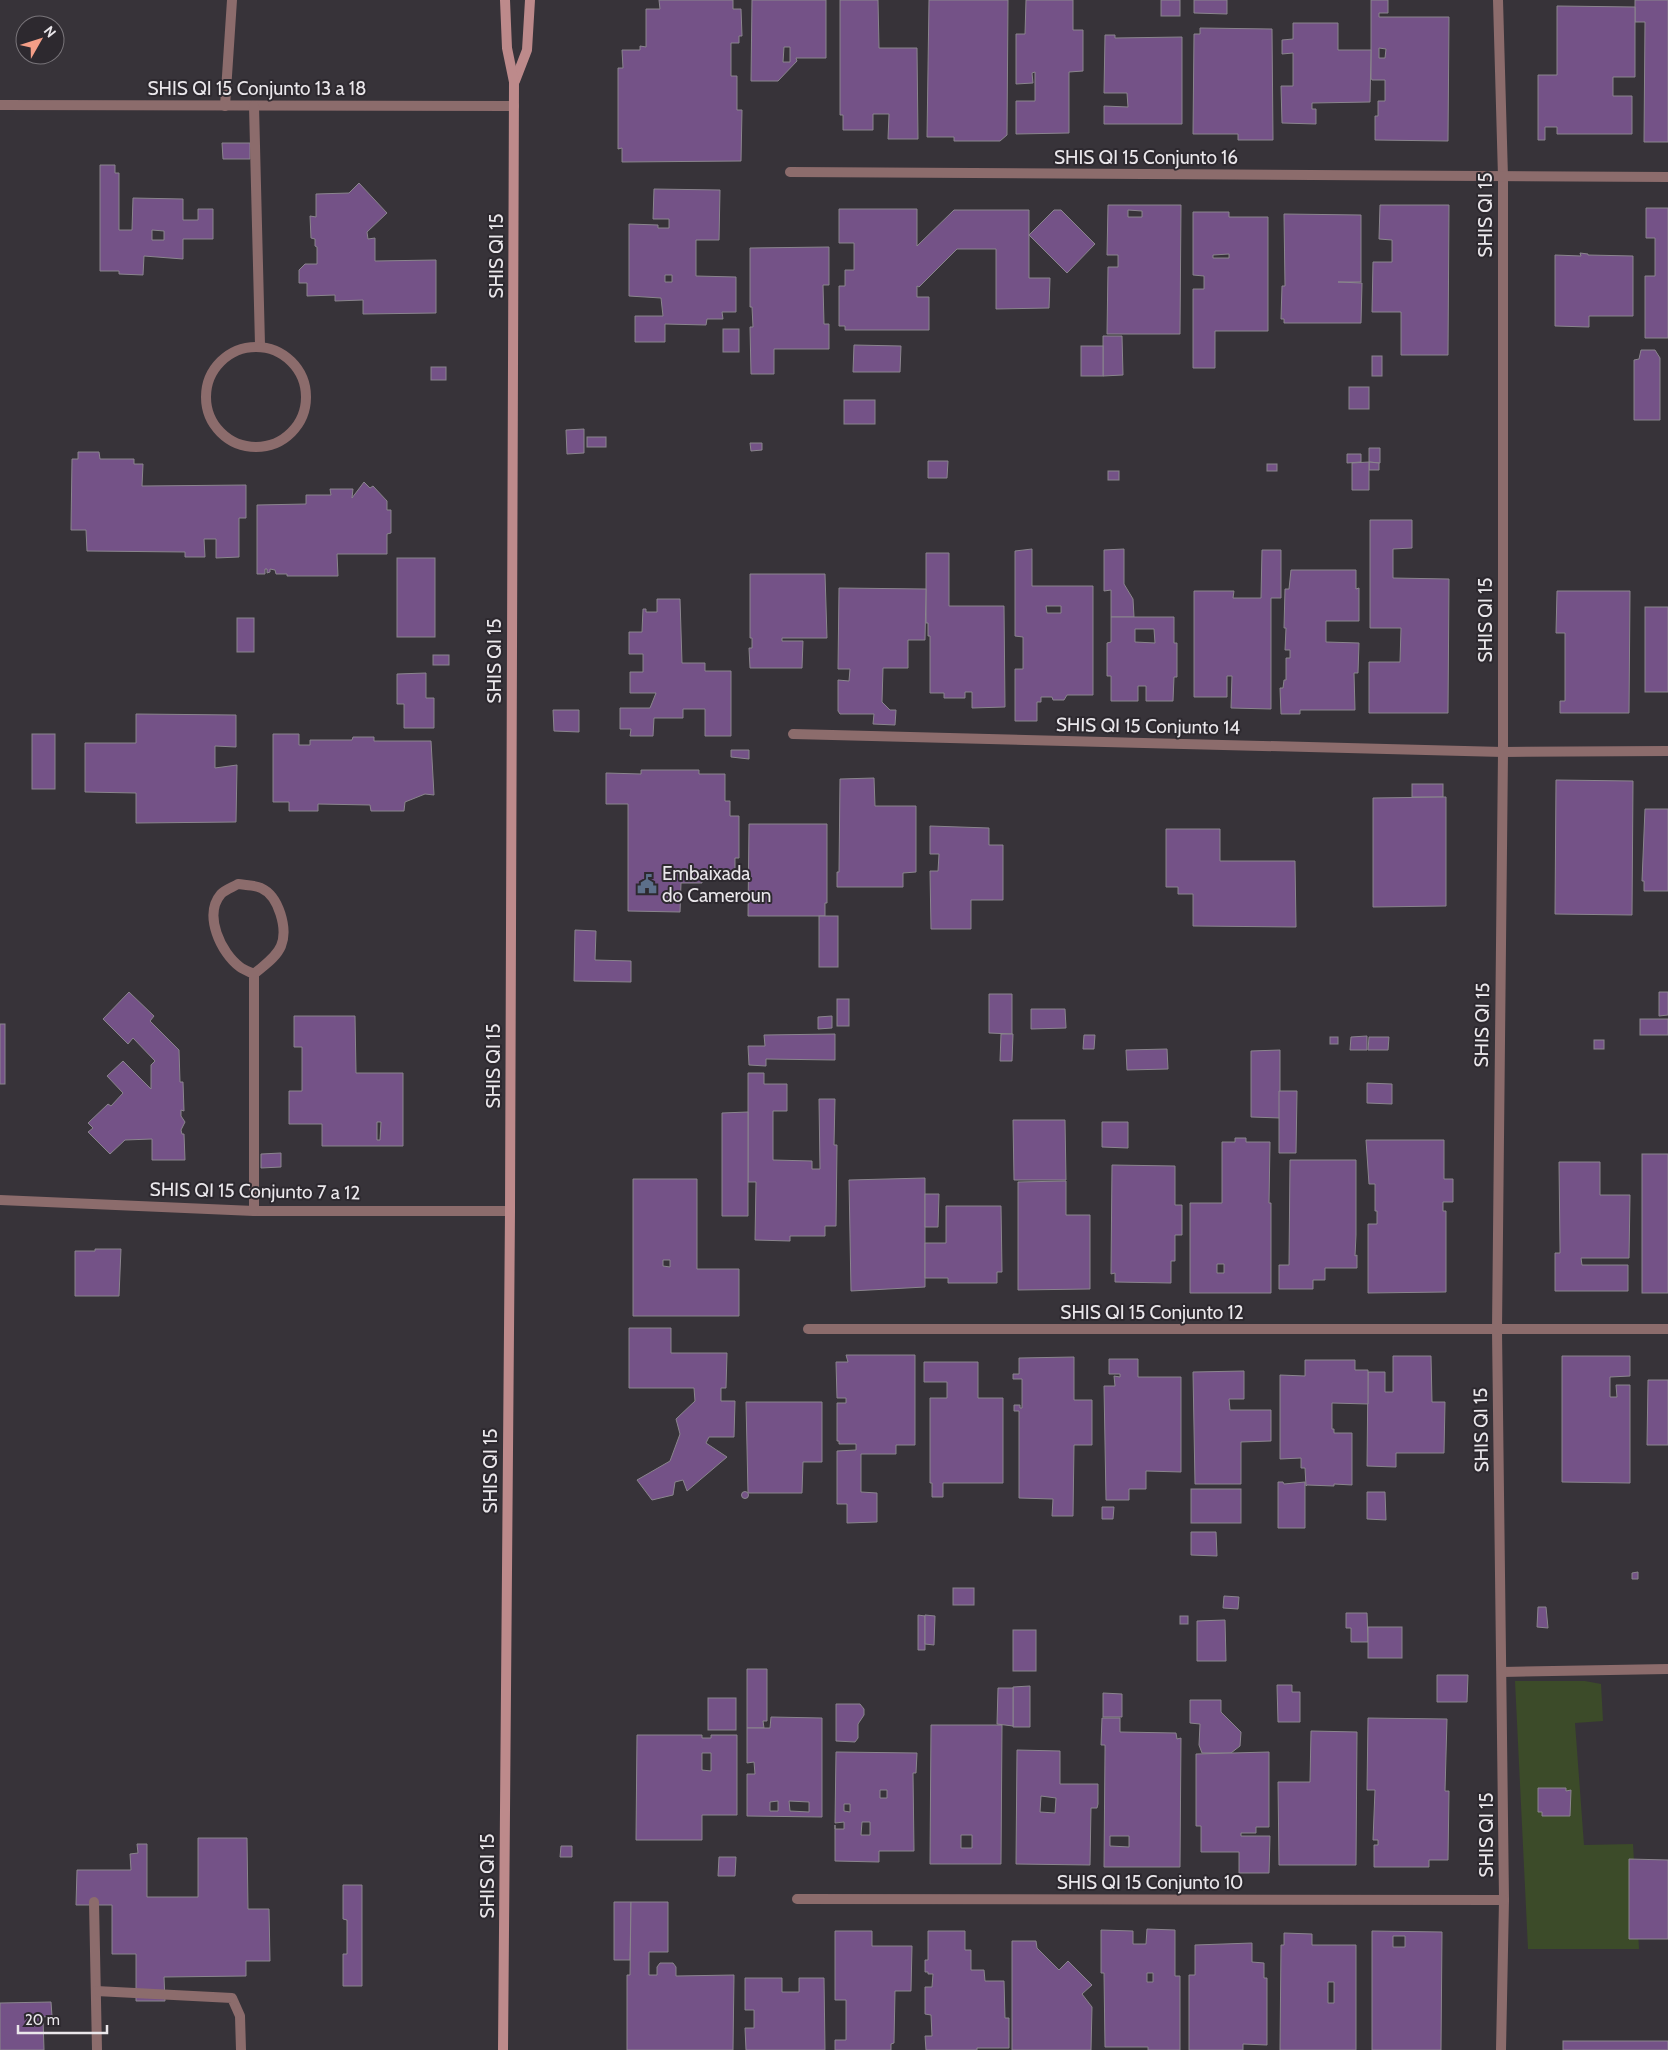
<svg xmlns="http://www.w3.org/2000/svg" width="1668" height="2050" viewBox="0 0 1668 2050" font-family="Cabin,sans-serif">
  <rect width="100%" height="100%" fill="#373339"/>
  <path fill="#3c4b29" d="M1515 1681H1585L1601 1684 1603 1721 1575 1723 1584 1845 1633 1844 1639 1949H1528Z"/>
  <g fill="#745287" stroke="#8a858d" fill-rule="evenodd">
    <path d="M659 0H733V9H741L742 36H739V43H731V76H737V110H742L741 161 622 162V148L618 149V68H623L622 50H640V46L646 47V9H660Z"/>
    <path d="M752 0H826V58H796L797 61 778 81H751ZM784 47H790V62H783Z"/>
    <path d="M878 0 879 48H917L918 139H888L889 114H873V130H843V115H840V0Z"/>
    <path d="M929 0H1008L1007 135 1000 141H954V137H927Z"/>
    <path d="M1026 0H1073V30H1083V71L1069 72V133L1016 134V101H1035V72L1032 73 1033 83 1016 84V34H1025Z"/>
    <rect x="1161" y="0" width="19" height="16"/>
    <path d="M1194 0H1227V14L1194 13Z"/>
    <path d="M1371 0H1388V13H1379V17H1449L1448 141 1375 140V116H1378V101H1385V80H1372L1371 78ZM1379 48 1386 49 1385 58H1379Z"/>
    <path d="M1635 0H1668V142H1644L1645 22H1635Z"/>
    <path d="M1557 6 1635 7V77H1613V96H1632V134H1557V127H1545V140H1538V75H1557Z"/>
    <path d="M1293 23H1338V50H1371L1370 102 1312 103V109H1316V124L1282 123 1281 86H1293V53L1282 54V40L1293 39Z"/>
    <path d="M1200 28 1272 29 1273 140H1238V134H1193L1194 34H1200Z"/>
    <path d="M1105 35H1115V38L1182 37V124H1104V106L1128 107 1127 93H1104Z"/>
    <path d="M222 143H250V159H223Z"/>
    <path d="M100 165H115V173H119V230H132L133 198 183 199V220H198V209H213V239H183V259L144 256 143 275 119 274V271H100ZM152 230 164 231V240H152Z"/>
    <path d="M359 183 387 213 367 232 368 239 375 238V261L436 260V313L363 314V300L335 301V295L307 296V283H299V270L305 264H317V247L315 246V239L311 238 310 216 316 217V194L349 193Z"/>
    <path d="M654 189 720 190 719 240H696V276L736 277V312H722L723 319H707L706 325 665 324V342H635V316H663L661 298 629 296V224L658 225V228H669V219H653ZM665 275H672V282H665Z"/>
    <path d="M1108 205H1181L1180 334H1107L1108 267H1118V255H1107ZM1128 210 1142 211V217H1128Z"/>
    <path d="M1380 205H1449L1448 355H1401V312H1372L1373 262H1392V240L1379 239Z"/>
    <path d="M1646 208H1668V338H1645V276H1655V238H1646Z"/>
    <path d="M839 209H917V246L954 210H1029V278H1050L1049 308 996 309V249H957L919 287 917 286V297H929V330H845V326H839V286H845V270H854V243H839Z"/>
    <path d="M1054 210H1061L1095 244 1067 273 1029 235Z"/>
    <path d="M1193 212H1229V217H1268V331H1215V368H1193V289H1204V276L1193 275ZM1229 254V258H1213V255Z"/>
    <path d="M1284 214 1361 215V282H1338L1362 283 1361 323H1284V319H1281L1282 286H1285Z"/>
    <path d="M829 247V285H823L824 324H829V349H774V374H751L750 327H753L752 307H750V248Z"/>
    <path d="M1580 253 1588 254V255L1633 256V316H1589V327L1555 326V255L1581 256Z"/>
    <rect x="723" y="329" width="16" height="23"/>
    <path d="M1103 336H1122L1123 375 1103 376Z"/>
    <path d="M854 345 901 346 900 372H853Z"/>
    <rect x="1081" y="346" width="22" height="30"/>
    <path d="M1641 350H1655L1660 358V420H1634V360L1639 359Z"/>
    <rect x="1372" y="356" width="10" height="20"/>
    <rect x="431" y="367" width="15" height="13"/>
    <rect x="1349" y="387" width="20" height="22"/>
    <rect x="844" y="400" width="31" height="24"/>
    <path d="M584 429V453L567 454 566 430Z"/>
    <rect x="587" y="437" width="19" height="10"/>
    <path d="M750 443H762V450L751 451Z"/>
    <path d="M1369 448H1380V463L1369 462Z"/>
    <path d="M78 452H99L100 459H134V464H143L142 486 246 485V518H239V557L216 558V539H204L205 557H185V552L87 551 86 530H71L72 459H78Z"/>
    <path d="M1347 454H1361V462L1347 463Z"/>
    <path d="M928 461H948L947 478H928Z"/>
    <path d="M1369 462 1379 463V470H1369Z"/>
    <path d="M1369 462V490H1352V463Z"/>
    <rect x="1267" y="464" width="10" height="7"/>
    <rect x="1108" y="471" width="11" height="9"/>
    <path d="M364 482 370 488 373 486 387 501V510H391V533L387 534V554H337L338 576H287V574H276L275 570 270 569V572L267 573V569H265V574H257V505L306 504V495H331L330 489H353L352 498Z"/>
    <path d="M1370 520H1412V548L1393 549V578L1449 579 1448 713H1369V662H1400L1401 628H1370Z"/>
    <path d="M1032 549V586H1093V695H1067L1064 700H1053L1052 697H1041V702H1037V721H1015V669H1023V637L1015 636V551ZM1046 606H1061V613H1047Z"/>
    <path d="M1124 549V584L1133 599 1134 617H1111V590L1104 591V550Z"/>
    <path d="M1262 550H1281V598H1271V709L1231 708 1232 676H1227V697H1194V591H1234L1233 598H1261Z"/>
    <path d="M926 553H949V606H1004L1005 707 972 708V692H965V698H944V693H930V636H928V623H926Z"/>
    <rect x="397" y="558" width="38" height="79"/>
    <path d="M1291 570H1356V589L1359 588V621H1326V642L1359 643 1358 673H1354L1355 710H1300V714H1281L1280 688H1283L1284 680H1286V658H1290V650H1285L1286 628H1284L1285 589H1289Z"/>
    <path d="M750 574H825L827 638H782V641H803L802 668H750L749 648H752V638H750Z"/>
    <path d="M839 588 926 589 925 640H908V668H883L882 702 890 710H896L895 725 873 724 874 714H840L838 711V680L849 681 850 669H838Z"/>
    <path d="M1557 591H1630L1629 713H1560V701H1565V633H1556Z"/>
    <path d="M657 599H680L682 663H705V671H731V736H705V709H683V718H654L653 736H630L631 729H620V708H650L656 693H630V672H643V654H629V632H642L643 609H646V612H657Z"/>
    <rect x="1645" y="607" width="23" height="85"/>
    <path d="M1111 617H1174V643H1177V677H1174L1173 701H1146V686H1138V701H1111V676H1107V643L1111 642ZM1135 629H1154L1155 643 1135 642Z"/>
    <rect x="237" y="618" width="17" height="34"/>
    <rect x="433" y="655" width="16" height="10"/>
    <path d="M426 673V698H434V728H404V704H397V674Z"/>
    <path d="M553 710H579V732L554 731Z"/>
    <path d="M136 714 236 715V747L215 746V768L237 765 236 822 136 823V793L85 792V743H136Z"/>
    <rect x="32" y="734" width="23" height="55"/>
    <path d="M273 734H299V745H310V740H352L353 737H374V741H431L434 795 425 794 405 802 404 811H371L370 805 318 804V811H289V802H273Z"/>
    <path d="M731 750H749V759L731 757Z"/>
    <path d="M641 770H699V774H725V801H730V816H739V858H735V879H702V883H681L680 912 628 911V804H606V773L641 774Z"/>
    <path d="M874 778 875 806H916V872L903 873V887H837V872H839L840 779Z"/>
    <path d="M1556 780 1633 781 1632 915 1555 914Z"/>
    <rect x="1412" y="784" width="31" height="13"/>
    <path d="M1446 797V906L1373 907V798Z"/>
    <path d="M1645 809H1668V891H1644V881H1642Z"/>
    <path d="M749 824H827V903H825V916H748Z"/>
    <path d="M930 826 989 828V845H1003V900H971V929H931L930 871H938L939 854H930Z"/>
    <path d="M1166 829H1220V861H1295L1296 927 1193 926V894H1178V887H1166Z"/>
    <rect x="819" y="916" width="19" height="51"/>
    <path d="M575 930 596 931 595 960 631 961V982L574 981Z"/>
    <path d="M129 992 154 1016 150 1021 179 1050 180 1082H183L184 1111 181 1110V1116L185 1122 181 1130 182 1134H184L185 1160H152V1139L125 1140 110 1154 88 1132 93 1128 88 1123 108 1104 111 1106 123 1093 107 1076 123 1061 151 1089V1065L155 1061 133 1038 128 1044 103 1019Z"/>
    <path d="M1659 992H1668V1015L1659 1016Z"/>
    <path d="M989 994H1012V1034L989 1033Z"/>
    <rect x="837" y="999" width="12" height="27"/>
    <path d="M1031 1009H1065L1066 1028 1031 1029Z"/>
    <path d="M294 1016H355L356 1073H403V1146H322V1124H289V1091H302V1047H294ZM377 1122H381L380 1140H377Z"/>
    <path d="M832 1016V1028L818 1029V1017Z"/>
    <rect x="1640" y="1019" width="28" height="16"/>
    <rect x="0" y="1024" width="5" height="60"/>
    <path d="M835 1034V1060L766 1059V1066L749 1065 748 1046H765L764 1035Z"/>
    <path d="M1001 1034H1013L1012 1061H1000Z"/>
    <path d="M1084 1035H1095L1094 1049H1083Z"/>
    <path d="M1367 1036V1050H1350L1351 1037Z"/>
    <rect x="1330" y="1037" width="8" height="7"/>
    <path d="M1369 1037H1389L1388 1050H1368Z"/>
    <rect x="1594" y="1040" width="10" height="9"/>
    <path d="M1167 1049 1168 1069 1127 1070 1126 1050Z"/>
    <path d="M1280 1050V1118L1251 1117V1051Z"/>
    <path d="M748 1073H764V1084H787V1111H773V1160L812 1161V1169H820L819 1099H835L834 1145H837L836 1226H825V1236H790V1241L755 1240 756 1182H748Z"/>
    <path d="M1367 1083 1392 1084V1104L1367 1103Z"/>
    <path d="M1279 1091H1297L1296 1153H1279Z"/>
    <path d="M748 1112V1216H722V1113Z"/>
    <path d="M1013 1120H1065L1066 1180H1014Z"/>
    <path d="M1102 1122H1128V1148L1102 1147Z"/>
    <path d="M1235 1138H1246V1142H1270L1269 1203H1271V1293H1190V1203H1222V1142H1235ZM1217 1264H1224V1273H1217Z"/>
    <path d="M1366 1140H1444V1179H1453V1202H1443V1211H1446V1292L1368 1293V1224H1377V1211H1375V1184H1369Z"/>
    <path d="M281 1153V1167L261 1168V1154Z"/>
    <rect x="1642" y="1154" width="26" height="139"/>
    <path d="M1290 1160H1356V1235L1355 1256 1357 1255V1268H1325V1280H1313V1289H1279V1265H1289Z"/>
    <path d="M1559 1162H1600V1195H1630L1629 1258H1581L1582 1265H1628V1291H1555V1253H1560V1248Z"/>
    <path d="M1112 1165 1175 1166V1205H1182V1235H1175V1261H1171V1283L1115 1282V1273L1111 1274Z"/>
    <path d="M925 1178V1287L851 1291 849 1180Z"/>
    <path d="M633 1179H697V1269H739V1316H633ZM663 1260H670V1267L663 1266Z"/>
    <path d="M1066 1181V1215H1090V1289L1018 1290V1182Z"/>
    <path d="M925 1194H939L938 1227H925Z"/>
    <path d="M946 1206H1001L1002 1272H997V1283H948V1278H925V1243H946Z"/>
    <path d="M95 1249H121L119 1296H75V1251H95Z"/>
    <path d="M629 1328H671V1353H727L726 1388H721V1401H735L734 1437H709L706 1443 727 1457 687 1491 683 1480 675 1482 673 1495 652 1500 637 1480 670 1461 680 1434 676 1419 695 1401 694 1388H629Z"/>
    <path d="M846 1355H915V1445H896V1454H861V1492L877 1493V1522L847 1523V1504H837V1451L856 1450V1444H839V1441H837V1403H846V1398H837L836 1362H848Z"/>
    <path d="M1393 1356H1431L1432 1402H1445L1444 1453H1396V1467L1367 1466 1368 1372H1385V1392H1393Z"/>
    <path d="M1562 1356H1630V1376L1610 1377V1397H1617L1616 1385H1630V1483L1562 1482Z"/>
    <path d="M1074 1357V1400H1092V1445H1074L1073 1516H1052L1053 1499 1019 1498V1411H1014V1405H1020V1408H1022V1379H1013V1374H1019V1358Z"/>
    <path d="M1109 1359H1138V1377H1181V1472L1146 1471V1489H1129V1500H1106L1104 1386H1115L1114 1376 1120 1377V1374H1109Z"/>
    <path d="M1305 1360H1355V1370H1368V1404L1332 1403V1429H1334V1433H1352V1485L1334 1484V1486L1307 1485 1306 1486 1305 1468H1301V1458L1280 1459V1375L1305 1376Z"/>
    <path d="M924 1362H978V1398H1003V1483H943V1497H932V1483H930V1398H947V1382H924Z"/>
    <path d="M1244 1371V1399H1229L1230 1410H1271V1441L1241 1442V1484H1195L1193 1372Z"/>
    <path d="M1648 1380H1668V1445H1647Z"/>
    <path d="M746 1402H822V1462H803L802 1493H748Z"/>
    <path d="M1278 1482H1283L1284 1484 1305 1482V1528H1278Z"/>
    <rect x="1191" y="1489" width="50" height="34"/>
    <circle cx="745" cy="1495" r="3.5"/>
    <path d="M1367 1492H1385L1386 1520 1367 1519Z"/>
    <path d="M1102 1507H1114L1113 1519H1102Z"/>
    <path d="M1191 1532H1216L1217 1556 1191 1555Z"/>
    <path d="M1638 1572V1579H1632V1573Z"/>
    <rect x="953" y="1588" width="21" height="17"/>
    <path d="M1224 1596 1239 1597 1238 1609 1223 1608Z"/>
    <path d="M1538 1607H1546L1548 1628 1537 1627Z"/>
    <path d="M1346 1613H1367L1368 1642H1351V1628H1346Z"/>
    <path d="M918 1615 925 1616V1650H918Z"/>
    <path d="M925 1615 935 1616 934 1645 925 1644Z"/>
    <rect x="1180" y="1616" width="8" height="8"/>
    <path d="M1225 1620 1226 1661H1197V1621Z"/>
    <rect x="1368" y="1627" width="34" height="31"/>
    <rect x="1013" y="1630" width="23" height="41"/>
    <path d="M747 1669H767V1721H763L764 1728H747Z"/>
    <path d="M1437 1675H1468L1467 1702H1437Z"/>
    <path d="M1277 1685H1292V1692H1300V1722H1278Z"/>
    <path d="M1030 1686V1727H1013V1687Z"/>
    <path d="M998 1688H1013V1726L997 1724Z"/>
    <path d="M1103 1693 1122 1694V1717H1103Z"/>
    <rect x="708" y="1698" width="28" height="32"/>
    <path d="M1190 1700H1221V1712L1241 1732 1240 1746 1231 1753H1202L1199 1745 1200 1724 1190 1723Z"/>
    <path d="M836 1704H860L864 1709V1715L858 1724V1738L855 1742 836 1741Z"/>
    <path d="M771 1717 822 1718V1817L747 1816V1774H755L754 1762 747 1763V1728H770ZM778 1801V1811H770V1802ZM789 1801 809 1802V1812L790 1811Z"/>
    <path d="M1102 1718H1120V1732L1176 1733 1177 1739 1181 1738 1180 1867H1104L1105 1751V1745H1101ZM1110 1836H1129V1847L1110 1846Z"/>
    <path d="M1368 1718 1447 1719 1445 1791H1449L1448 1860H1429V1867H1374V1845H1378V1840H1373L1375 1790H1367Z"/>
    <path d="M931 1725H1002L1001 1864H930ZM961 1835H972V1848H961Z"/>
    <path d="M1311 1731 1357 1732 1356 1865H1279L1278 1782H1310Z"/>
    <path d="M637 1735H702V1738H711V1735H737V1815H702V1840H636ZM702 1753H711V1771L702 1770Z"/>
    <path d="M1017 1750 1060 1751V1784H1098V1804L1097 1808H1091L1090 1865 1016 1864ZM1041 1796 1056 1798 1055 1813 1040 1812Z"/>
    <path d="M836 1752 917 1753 916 1773H913L914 1851H879V1862L835 1861V1825V1829H844V1822L835 1823ZM880 1790H887V1798H880ZM844 1804H850V1812L844 1811ZM862 1822H870V1835H861Z"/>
    <path d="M1269 1752V1827H1256V1833H1241V1836H1270L1269 1873H1239V1852H1201V1826H1196V1754Z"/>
    <path d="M1538 1788H1566V1791L1571 1790 1570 1816H1542V1812H1538Z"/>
    <path d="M198 1838H247L248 1909H269L270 1961H246V1976L164 1977 165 2001H136V1954H112V1905H76L77 1870H131L130 1854 138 1853 137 1844H147V1897H198Z"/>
    <path d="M561 1846H572V1857H560Z"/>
    <path d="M719 1857H736L735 1876H718Z"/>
    <path d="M1629 1859 1668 1860V1939H1629Z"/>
    <path d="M343 1885H362V1986H343V1954H347V1920L343 1919Z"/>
    <path d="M614 1902H631L630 1960H614Z"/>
    <path d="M631 1902H668V1952H649V1975H657V1967L660 1963H673L676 1967V1976L734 1975 733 2050H627V1975H630Z"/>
    <path d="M1147 1929 1175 1930V1976H1180V2050H1148V2047H1105L1104 1973H1101V1930L1133 1931V1944H1146ZM1147 1973H1153V1982H1147Z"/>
    <path d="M835 1931H872V1946H912L911 1991H895L894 2043 891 2044V2050H835V2040H846V2000H835Z"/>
    <path d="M928 1931H965V1950H971V1970H984L985 1981H1004L1005 2018H1009V2048H977V2050H926L925 2036H932L931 2015 925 2014V1987H932L933 1974H928V1972H925V1960H928Z"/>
    <path d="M1372 1931 1442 1932 1441 2050H1372ZM1393 1936H1405V1947H1393Z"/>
    <path d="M1284 1933 1312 1934V1945H1356V2050H1280L1281 1945H1284ZM1328 1982H1334V2003H1328Z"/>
    <path d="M1012 1941H1036L1037 1948 1059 1970 1068 1961 1092 1985 1082 1994 1092 2007 1091 2050H1012Z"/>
    <path d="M1252 1943V1962L1264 1963V1978H1267V2045L1243 2044V2050H1189V1975H1195V1945Z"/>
    <path d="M745 1978H782V1992H799V1978H824L825 2050H746L745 2028H754V2010H745Z"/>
    <path d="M51 2002 52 2016 43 2017 44 2050H0V2003Z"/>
    <rect x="1563" y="2041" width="105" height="9"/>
  </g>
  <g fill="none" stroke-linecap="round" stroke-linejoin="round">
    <g stroke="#8c6c6c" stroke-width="10">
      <path d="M225 106 232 0"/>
      <path d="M1502 1672 1668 1669"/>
      <path d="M94 1902 97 2050"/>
      <path d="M96 1991 232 1998 240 2016 241 2050"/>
    </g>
    <g stroke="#8c6c6c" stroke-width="10">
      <path d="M1498 0 1503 177V752L1497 1330 1504 1900 1501 2050"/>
      <path d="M0 105 514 106"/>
      <path d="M254 106 260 345"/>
      <path d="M790 172 1668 177"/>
      <circle cx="256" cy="397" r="50"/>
      <path d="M793 734 1503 752 1668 751"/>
      <path d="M0 1200 254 1211H510"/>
      <path d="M254 1211V974C263 966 276 958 281 946 288 929 279 896 261 888 255 885 245 885 238 884 233 887 225 890 221 894 203 915 221 953 240 967 244 970 250 972 254 974"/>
      <path d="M808 1329H1668"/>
      <path d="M797 1899 1504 1900"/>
    </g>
    <g stroke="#bd8a8b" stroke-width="10">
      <path d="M515 81 527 50 530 0"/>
      <path d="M503 2050 510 1211 514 82 507 48 505 0"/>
    </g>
  </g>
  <defs>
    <symbol id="civic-bare" viewBox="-9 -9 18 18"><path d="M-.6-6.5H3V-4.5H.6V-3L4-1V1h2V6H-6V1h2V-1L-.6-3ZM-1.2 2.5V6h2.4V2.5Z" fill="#5c6f8a" stroke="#2d292f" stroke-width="2.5" paint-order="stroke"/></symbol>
  </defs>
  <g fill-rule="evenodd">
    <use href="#civic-bare" x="633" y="870" width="28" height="28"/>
  </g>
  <g text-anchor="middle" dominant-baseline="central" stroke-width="4" stroke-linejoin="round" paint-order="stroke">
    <g font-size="19" fill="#eae7eb" stroke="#2d292f">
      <text x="257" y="88">SHIS QI 15 Conjunto 13 a 18</text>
      <text x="1146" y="157">SHIS QI 15 Conjunto 16</text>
      <text transform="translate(1485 215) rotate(-90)">SHIS QI 15</text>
      <text transform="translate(496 256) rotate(-90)">SHIS QI 15</text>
      <text transform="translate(1485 620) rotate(-90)">SHIS QI 15</text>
      <text transform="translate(494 661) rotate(-90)">SHIS QI 15</text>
      <text transform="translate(1148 726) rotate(1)">SHIS QI 15 Conjunto 14</text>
      <text transform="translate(1482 1025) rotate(-89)">SHIS QI 15</text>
      <text transform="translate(493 1066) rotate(-90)">SHIS QI 15</text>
      <text transform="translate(255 1191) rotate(1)">SHIS QI 15 Conjunto 7 a 12</text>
      <text x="1152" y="1312">SHIS QI 15 Conjunto 12</text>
      <text transform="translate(1481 1430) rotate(-91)">SHIS QI 15</text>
      <text transform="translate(490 1471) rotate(-90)">SHIS QI 15</text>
      <text transform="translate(1486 1835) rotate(-90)">SHIS QI 15</text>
      <text transform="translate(487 1876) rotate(-90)">SHIS QI 15</text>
      <text x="1150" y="1882">SHIS QI 15 Conjunto 10</text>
    </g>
    <g font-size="19" fill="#eae7eb" stroke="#2d292f" text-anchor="start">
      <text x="662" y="873">Embaixada<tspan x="662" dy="22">do Cameroun</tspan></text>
    </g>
  </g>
  <g transform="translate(40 40) rotate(51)"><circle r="24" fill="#2d292f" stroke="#79757a"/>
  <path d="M0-4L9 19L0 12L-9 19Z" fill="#f49e87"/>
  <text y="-8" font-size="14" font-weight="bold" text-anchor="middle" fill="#eae7eb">N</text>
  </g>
  <path d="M18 2025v8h89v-8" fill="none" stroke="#eae7eb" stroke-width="2.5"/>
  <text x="25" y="2025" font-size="15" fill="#eae7eb" stroke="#2d292f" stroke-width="4" paint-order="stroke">20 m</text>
</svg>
